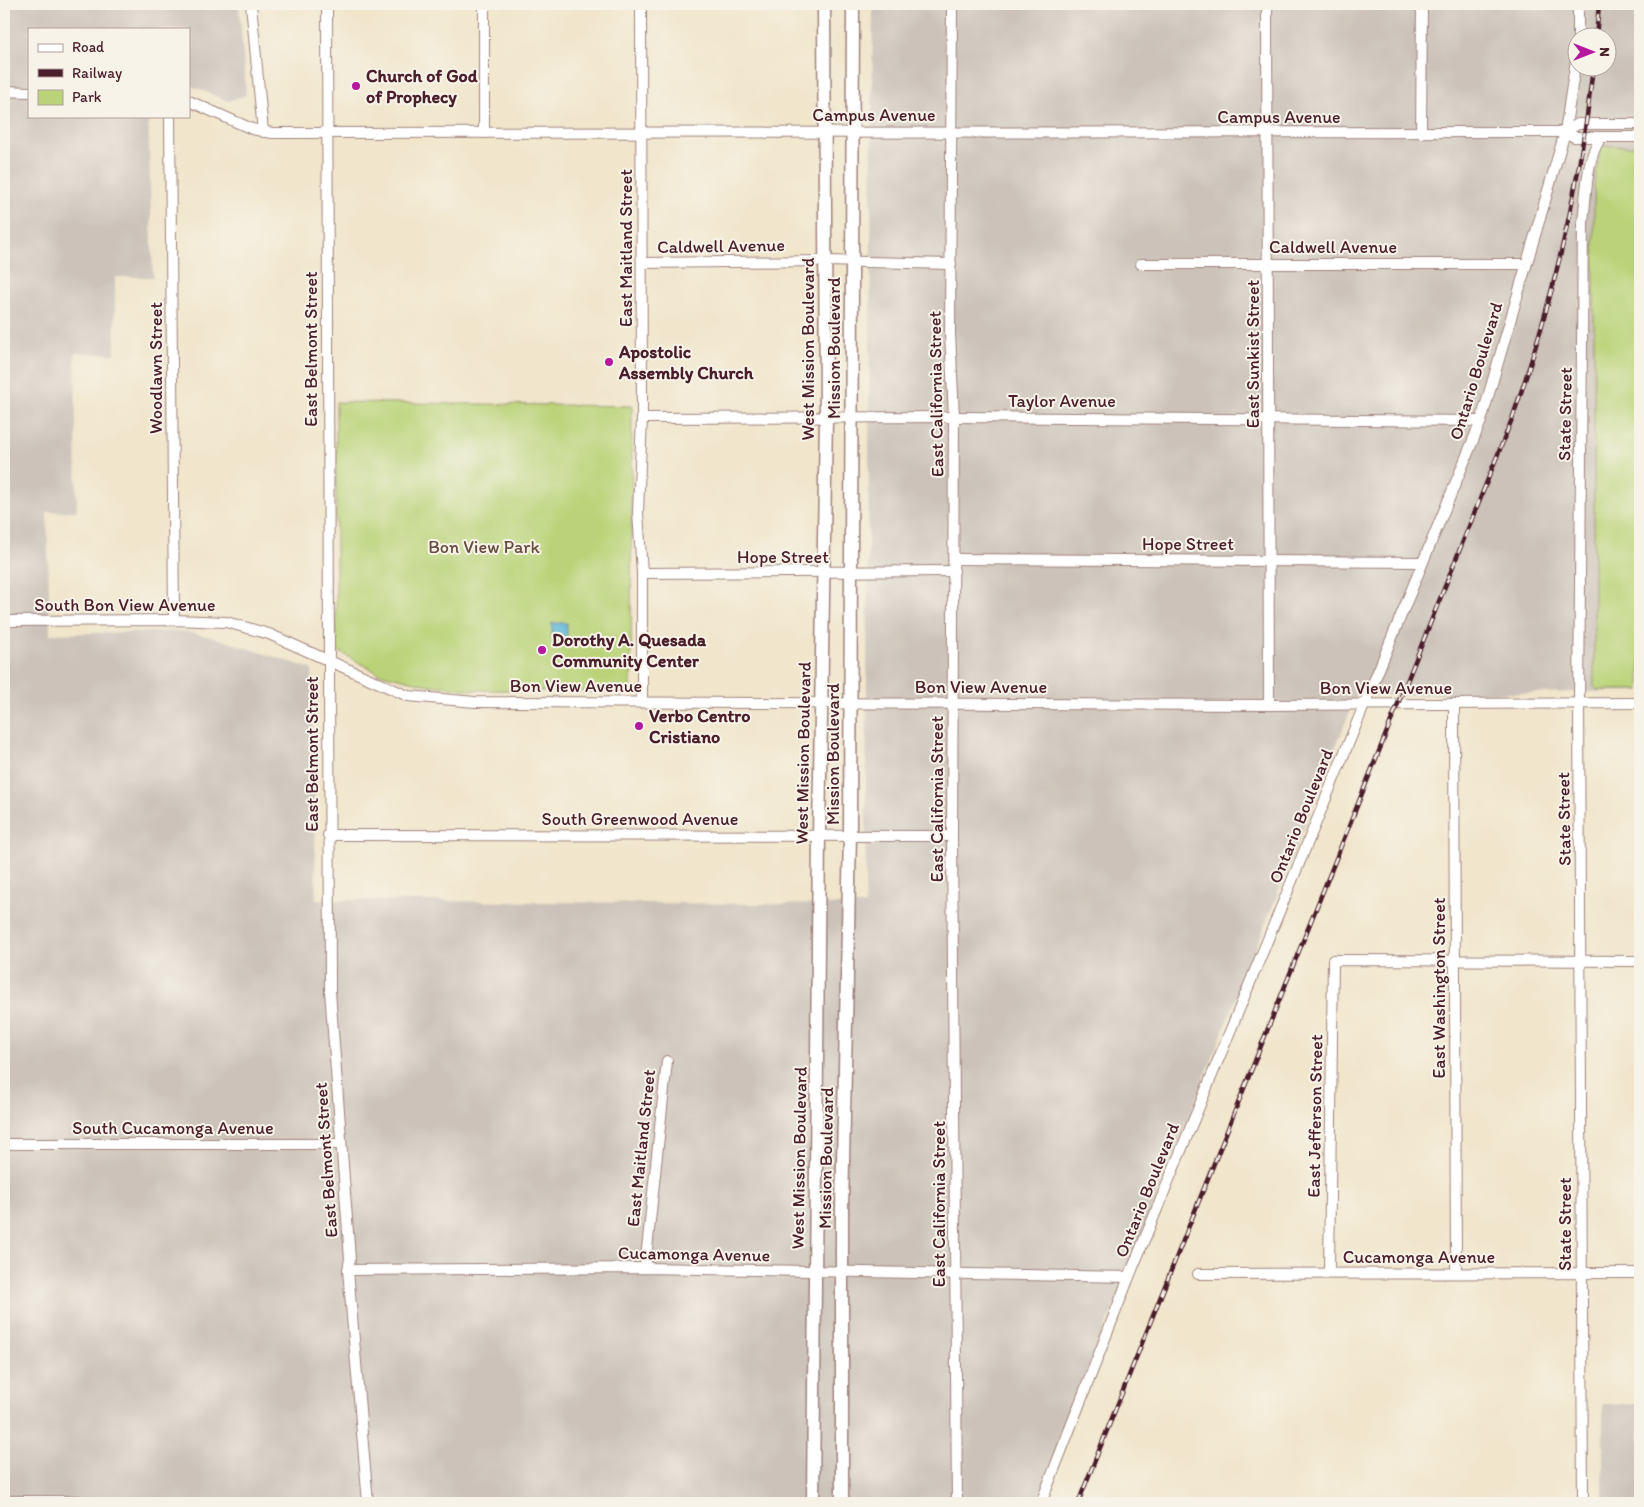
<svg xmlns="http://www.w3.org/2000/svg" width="1644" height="1507" viewBox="0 0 1644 1507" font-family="Itim,sans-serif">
  <rect width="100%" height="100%" fill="#f7f3e8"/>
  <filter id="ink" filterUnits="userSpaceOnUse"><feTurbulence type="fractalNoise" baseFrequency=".02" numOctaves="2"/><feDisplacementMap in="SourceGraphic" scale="10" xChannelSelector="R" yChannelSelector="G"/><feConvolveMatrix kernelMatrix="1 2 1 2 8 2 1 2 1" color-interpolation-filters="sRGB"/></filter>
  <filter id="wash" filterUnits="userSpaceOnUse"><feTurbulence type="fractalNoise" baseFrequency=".0096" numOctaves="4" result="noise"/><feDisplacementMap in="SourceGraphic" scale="20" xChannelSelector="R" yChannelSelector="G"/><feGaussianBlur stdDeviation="1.12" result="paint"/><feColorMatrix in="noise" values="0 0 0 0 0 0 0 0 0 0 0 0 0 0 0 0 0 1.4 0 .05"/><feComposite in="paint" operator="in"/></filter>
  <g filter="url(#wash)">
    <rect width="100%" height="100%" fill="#f1e5cb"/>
    <g fill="#ccc2b9" fill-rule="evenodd">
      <path d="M4 4H239L246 95 228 101 189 85V29H29V116H148L153 277H115V354L75 353 77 511 47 512 50 634 181 631 213 637 312 669 316 900 865 905 873 4H1640V691L1356 696 1036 1503H4ZM1576 38H1606V68H1576Z"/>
      <rect x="1603" y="1404" width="37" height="99"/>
    </g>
    <g fill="#bad378" stroke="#827952">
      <path d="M1601 146H1640V690H1597L1594 687V184Z"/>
      <path d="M336 402 632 406 631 692 472 690 423 684 378 673 336 650Z"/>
    </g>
    <rect fill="#55b2d3" stroke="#50687f" x="552" y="623" width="15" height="14"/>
  </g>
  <g filter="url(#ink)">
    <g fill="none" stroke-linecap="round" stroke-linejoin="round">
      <defs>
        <g id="minor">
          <path d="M251 4 263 132"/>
          <path d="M327 4 330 991 350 1259 348 1270 368 1503"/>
          <path d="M484 4V133"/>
          <path d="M641 4 642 418 638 512 642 573V702"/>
          <path d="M952 4 950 333 954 417 952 836 957 1503"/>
          <path d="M1267 4 1269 705"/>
          <path d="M1578 4V38"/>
          <path d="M4 91 29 92"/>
          <path d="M189 101 252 129 272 133 1565 132 1574 137H1640"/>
          <path d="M170 116 174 620"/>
          <path d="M1565 132 1578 124H1640"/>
          <path d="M1421 133 1422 4"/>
          <path d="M642 263 826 261 951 264"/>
          <path d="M1141 264H1525"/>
          <path d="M642 418 954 417 1481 421"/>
          <path d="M954 559 1422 562"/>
          <path d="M642 573 954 571"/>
          <path d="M4 621 174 620 226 622 269 634 408 696 475 702 1269 705 1640 703"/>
          <path d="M1454 704 1456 1273"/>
          <path d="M328 835 952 836"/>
          <path d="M4 1144H341"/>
          <path d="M645 1268 667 1061"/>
          <path d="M348 1270 645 1268 1129 1277"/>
          <path d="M1329 1273 1333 960 1640 961"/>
          <path d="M1198 1274 1640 1273"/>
          <path d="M4 1501H78V1503"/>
          <path d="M1041 1503 1129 1277 1481 421 1565 132 1576 59"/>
          <path d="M1583 1503 1579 703 1583 222C1586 199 1586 156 1601 138"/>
        </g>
        <g id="major">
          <path d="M813 1503 819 835 826 419 824 4"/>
          <path d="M842 1503V1209L850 835 853 4"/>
        </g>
      </defs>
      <use href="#minor" stroke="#9e827b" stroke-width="12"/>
      <use href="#major" stroke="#9e827b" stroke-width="15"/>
      <use href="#minor" stroke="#fff" stroke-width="10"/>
      <use href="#major" stroke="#fff" stroke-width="12"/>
      <defs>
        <g id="rail">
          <path d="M1596 38 1599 4"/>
          <path d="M1078 1503 1512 419C1552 305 1580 188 1593 68"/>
        </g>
      </defs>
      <use href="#rail" stroke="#4a1f2b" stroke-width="4.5"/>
      <use href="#rail" stroke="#f7f3e8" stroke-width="2.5" stroke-dasharray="8" stroke-linecap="butt"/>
    </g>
  </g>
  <g fill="#b5179e" stroke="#f7f3e8" stroke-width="2">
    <circle cx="356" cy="86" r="5"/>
    <circle cx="609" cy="362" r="5"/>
    <circle cx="542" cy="650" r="5"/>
    <circle cx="639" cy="726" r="5"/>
  </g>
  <g text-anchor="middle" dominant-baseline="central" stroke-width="4" stroke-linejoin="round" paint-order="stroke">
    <g font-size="18" font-weight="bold" fill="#4a1f2b" stroke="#f7f3e8" text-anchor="start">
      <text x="366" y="76">Church of God<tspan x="366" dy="21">of Prophecy</tspan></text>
      <text x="619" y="352">Apostolic<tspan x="619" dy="21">Assembly Church</tspan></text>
      <text x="552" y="640">Dorothy A. Quesada<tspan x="552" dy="21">Community Center</tspan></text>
      <text x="649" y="716">Verbo Centro<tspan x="649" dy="21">Cristiano</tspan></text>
    </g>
    <g font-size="18" fill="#4a1f2b" stroke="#f7f3e8">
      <text x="874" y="115">Campus Avenue</text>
      <text x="1279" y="117">Campus Avenue</text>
      <text transform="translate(721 246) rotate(-1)">Caldwell Avenue</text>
      <text x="1333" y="247">Caldwell Avenue</text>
      <text transform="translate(626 248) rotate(-90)">East Maitland Street</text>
      <text transform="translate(834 348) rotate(-90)">Mission Boulevard</text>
      <text transform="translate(311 349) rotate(-90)">East Belmont Street</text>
      <text transform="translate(808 349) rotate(-90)">West Mission Boulevard</text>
      <text transform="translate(1253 354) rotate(-90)">East Sunkist Street</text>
      <text transform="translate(156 368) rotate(-90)">Woodlawn Street</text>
      <text transform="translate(1476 371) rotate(-73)">Ontario Boulevard</text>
      <text transform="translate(936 394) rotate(-91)">East California Street</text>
      <text x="1062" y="401">Taylor Avenue</text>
      <text transform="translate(1565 414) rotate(-89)">State Street</text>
      <text x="1188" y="544">Hope Street</text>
      <text x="783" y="557">Hope Street</text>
      <text x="125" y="605">South Bon View Avenue</text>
      <text x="576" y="686">Bon View Avenue</text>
      <text x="981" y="687">Bon View Avenue</text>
      <text x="1386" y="688">Bon View Avenue</text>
      <text transform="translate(803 753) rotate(-89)">West Mission Boulevard</text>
      <text transform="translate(312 754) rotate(-90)">East Belmont Street</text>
      <text transform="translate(833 754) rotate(-90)">Mission Boulevard</text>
      <text transform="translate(937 799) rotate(-90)">East California Street</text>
      <text transform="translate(1301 816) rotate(-68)">Ontario Boulevard</text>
      <text x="640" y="819">South Greenwood Avenue</text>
      <text transform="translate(1564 819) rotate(-91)">State Street</text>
      <text transform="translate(1439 988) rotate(-90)">East Washington Street</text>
      <text transform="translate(1315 1116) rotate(-89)">East Jefferson Street</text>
      <text x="173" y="1128">South Cucamonga Avenue</text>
      <text transform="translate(641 1148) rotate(-84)">East Maitland Street</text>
      <text transform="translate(799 1158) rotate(-89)">West Mission Boulevard</text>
      <text transform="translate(826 1158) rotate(-89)">Mission Boulevard</text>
      <text transform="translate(326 1160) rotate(-94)">East Belmont Street</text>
      <text transform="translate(1147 1190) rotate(-68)">Ontario Boulevard</text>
      <text transform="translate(939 1204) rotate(-90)">East California Street</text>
      <text transform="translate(1565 1224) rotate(-90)">State Street</text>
      <text transform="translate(694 1254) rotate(1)">Cucamonga Avenue</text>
      <text x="1419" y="1257">Cucamonga Avenue</text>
    </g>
    <g font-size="18" fill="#664c3e" stroke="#f7f3e8">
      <text x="484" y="547">Bon View Park</text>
    </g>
  </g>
  <rect width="1644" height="1507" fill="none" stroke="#f7f3e8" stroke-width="20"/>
  <rect x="28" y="28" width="162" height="90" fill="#f7f3e8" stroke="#b29e9c"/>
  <rect x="38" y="44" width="25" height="8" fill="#ffffff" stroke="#b29e9c"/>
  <text x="72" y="52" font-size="15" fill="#4a1f2b">Road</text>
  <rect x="38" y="69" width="25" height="8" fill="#4a1f2b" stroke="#b29e9c"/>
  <text x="72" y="78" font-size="15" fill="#4a1f2b">Railway</text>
  <rect x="38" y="90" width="25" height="15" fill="#bad378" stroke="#b29e9c"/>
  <text x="72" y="102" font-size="15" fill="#4a1f2b">Park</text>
  <g transform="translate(1592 52) rotate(90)"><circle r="24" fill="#f7f3e8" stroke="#b29e9c"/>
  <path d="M0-4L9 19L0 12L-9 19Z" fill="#b5179e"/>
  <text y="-8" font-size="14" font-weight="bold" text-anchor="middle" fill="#4a1f2b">N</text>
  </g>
</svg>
